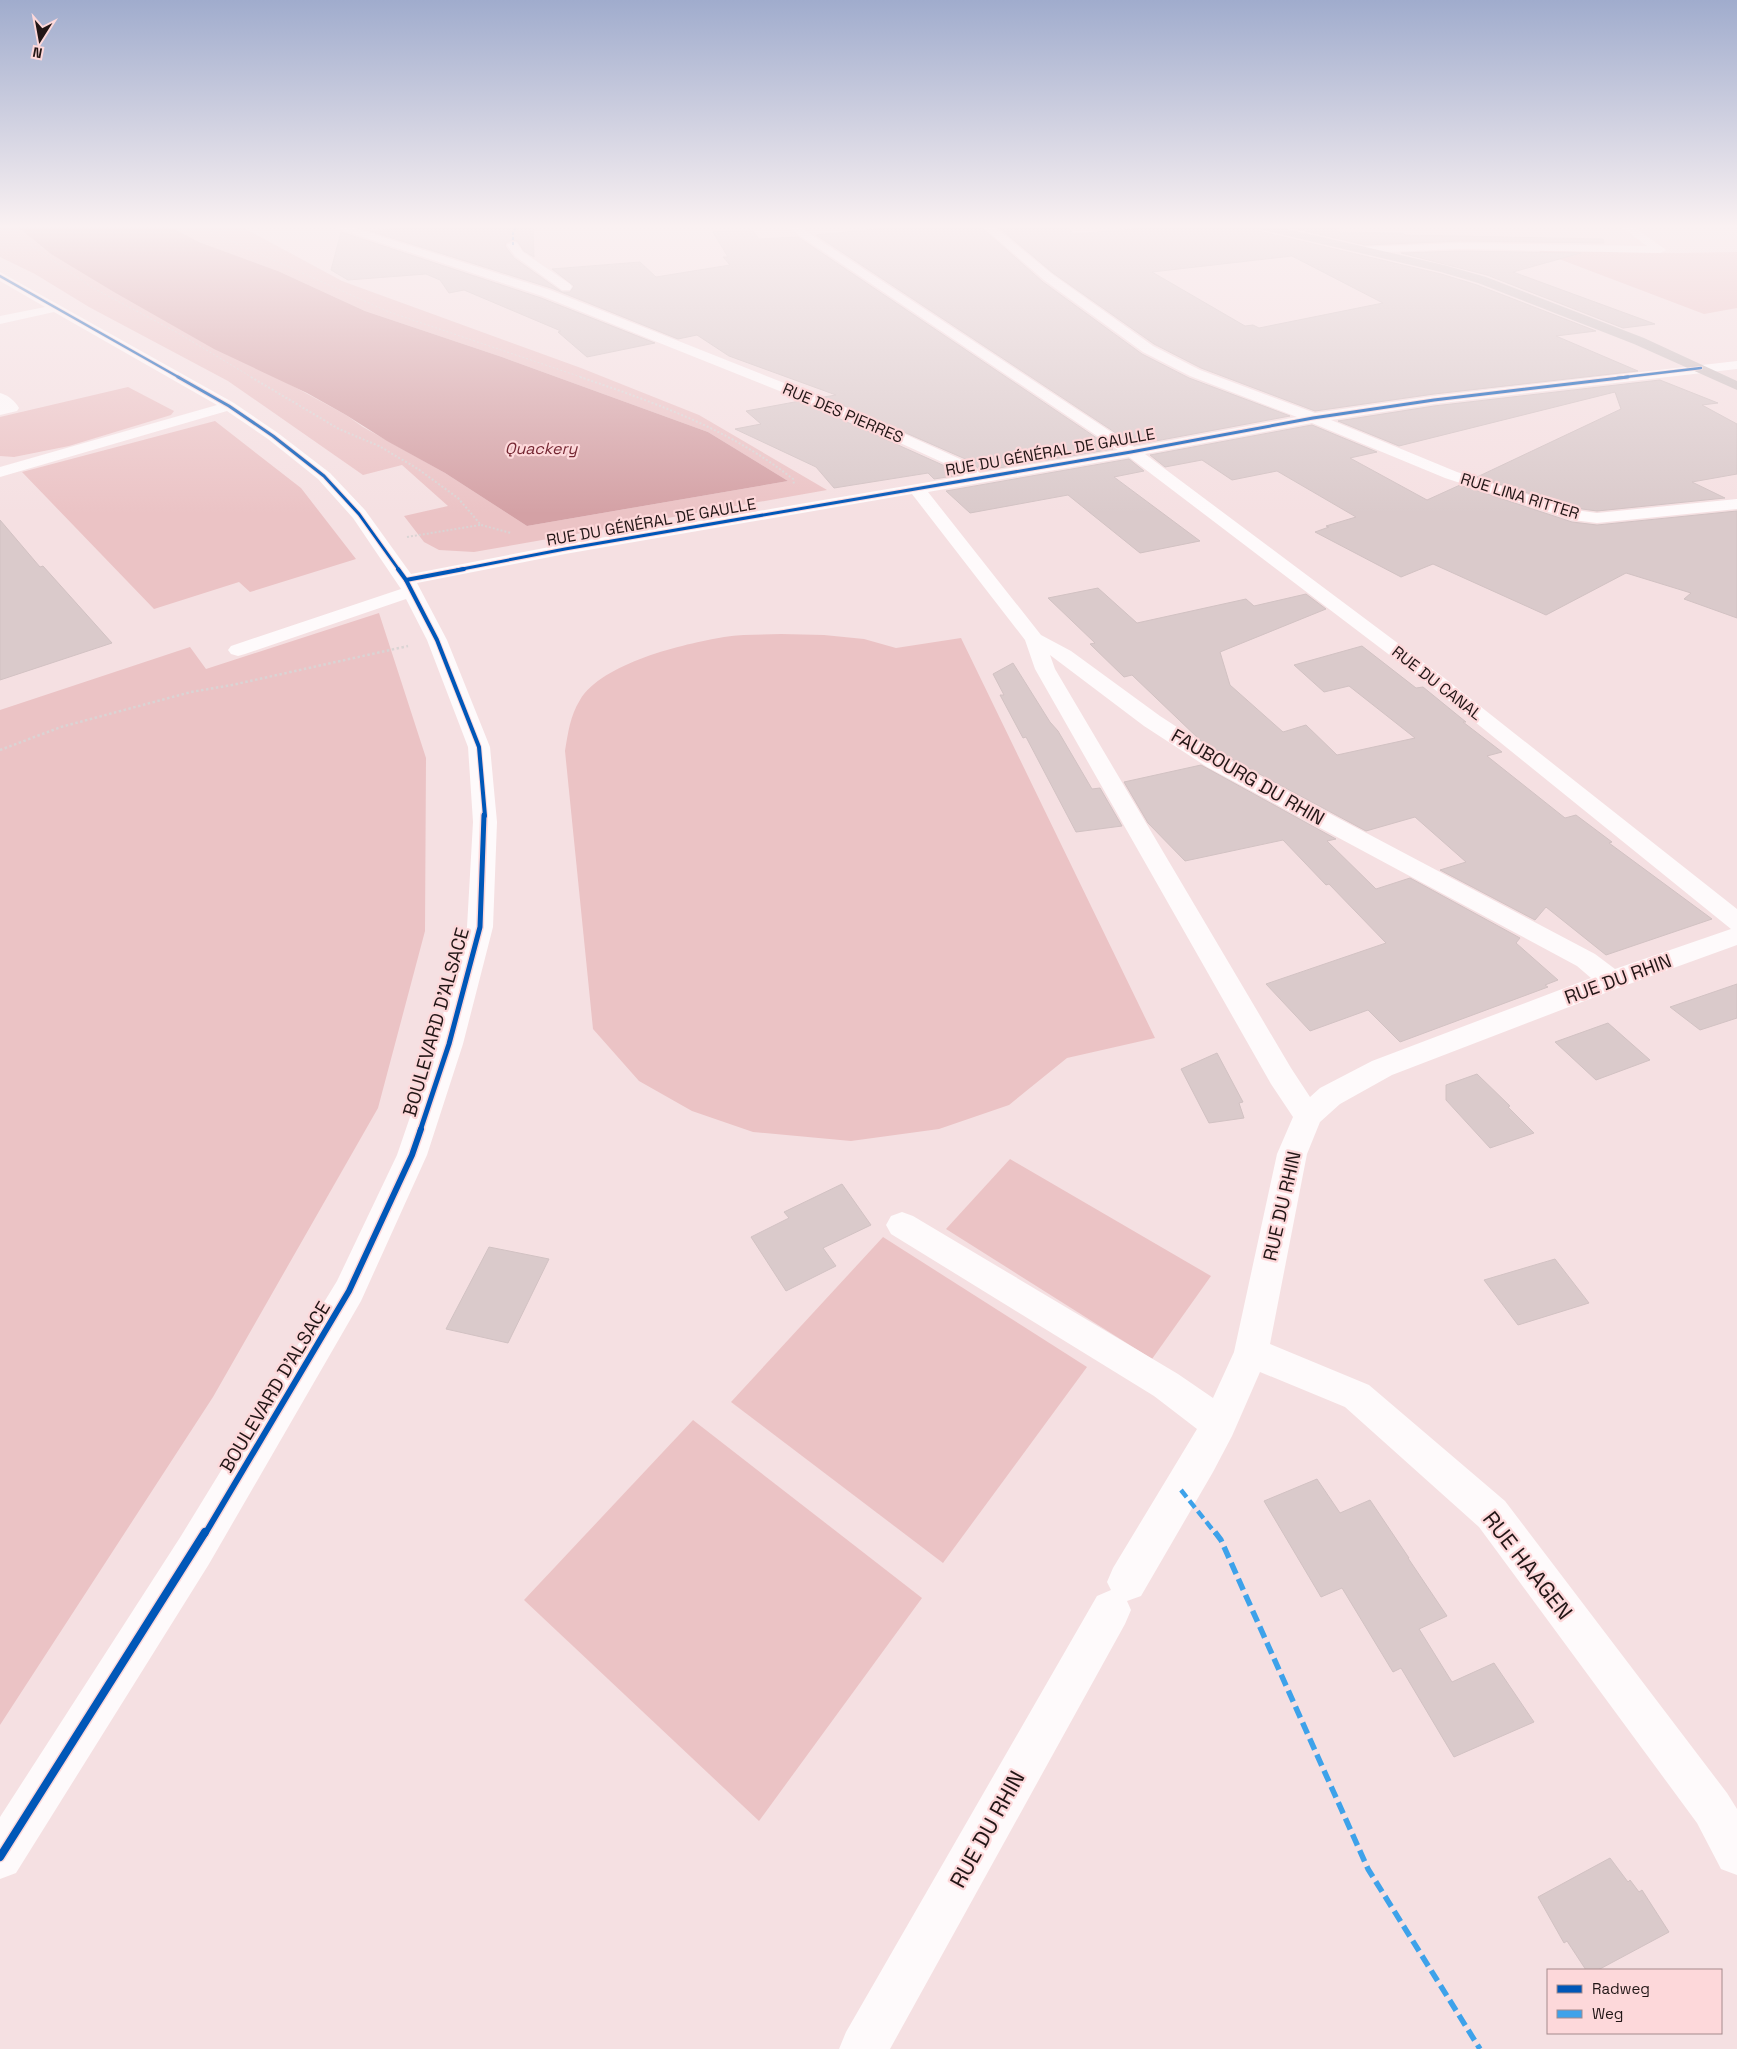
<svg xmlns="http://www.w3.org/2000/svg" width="1737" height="2049" viewBox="0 0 1737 2049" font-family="'Space Grotesk',sans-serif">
  <rect width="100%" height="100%" fill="#f5e0e2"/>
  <g fill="#ebc3c5">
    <path d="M0 227H18L51 254 346 415 363 427 445 473 527 526 788 481 708 432 502 357 365 311 278 271 199 242 171 227 244 228 342 281 581 368 699 415 827 490 474 552 439 550 424 542 404 516 448 506 402 465 363 475 228 381 89 307 35 274 0 257Z"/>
    <path d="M1538 251 1679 253 1737 252V308L1704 314Z"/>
    <path d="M128 387 174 411 171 415 69 446 14 457 0 456V417Z"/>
    <path d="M215 421 301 488 356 559 250 592 239 582 154 609 22 472Z"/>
    <path d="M379 613 426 758 425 931 378 1108 213 1397 0 1725V710L190 647 206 669Z"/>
    <path d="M781 634 824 635 864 639 896 648 961 638 1155 1038 1067 1058 1009 1105 939 1129 851 1141 753 1132 692 1111 639 1081 593 1029 565 751C568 733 570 716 580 700 602 663 683 644 724 637 742 634 762 635 781 634Z"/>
    <path d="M1010 1159 1211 1276 1152 1359 946 1229Z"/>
    <path d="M883 1237 1087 1367 943 1563 731 1402Z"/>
    <path d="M693 1420 922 1598 759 1821 524 1600Z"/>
  </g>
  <path fill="#d4a1a5" d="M18 227H171L199 242 278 271 365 311 502 357 708 432 788 481 527 526 445 473 387 441 346 415 307 393 214 349 114 292 51 254Z"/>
  <g fill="#dacacb" stroke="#d2c2c3" fill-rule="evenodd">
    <path d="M418 227H533L534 257 524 251 517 241 512 240 506 243 505 246 514 258 562 292H570L574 286 552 269 640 262 656 277 730 265 723 257H728L713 232 752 230 759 239 798 237 1113 449 981 471 970 461 824 397 836 395 729 356 697 335 678 339 551 288 370 231Z"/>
    <path d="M897 227H981L1043 282 1142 354 1189 378 1290 416 1134 445 816 235Z"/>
    <path d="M998 227H1066L1074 234 1157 227H1255L1258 231 1441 274 1477 285 1596 331 1556 336 1638 371 1434 394 1315 411 1201 368 1154 344 1053 273ZM1292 256 1383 303 1259 328 1253 325 1245 326 1152 272Z"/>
    <path d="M1288 227H1335L1338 232 1403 233 1405 235 1603 239 1604 243 1460 241 1365 245Z"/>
    <path d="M341 232 541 298 655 343 587 357 558 332 561 331 464 290 449 293 440 280 426 274 348 280 331 270Z"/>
    <path d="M1460 251 1581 253 1513 272 1655 324 1623 328 1487 275 1401 253Z"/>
    <path d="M1660 380 1718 403 1702 405 1737 424V474L1692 482 1725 498 1597 511 1575 508 1477 477 1621 409 1615 392 1399 446 1338 421 1434 406Z"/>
    <path d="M800 401 956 471 960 475 934 479 928 473 834 488 816 467 735 429 761 424 746 411Z"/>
    <path d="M1312 425 1377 452 1350 458 1427 500 1460 485 1572 522 1597 525 1737 511V618L1684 599 1691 593 1626 573 1546 615 1433 564 1401 577 1315 532 1329 527 1326 526 1356 517 1277 471 1232 480 1202 460 1165 467 1150 455Z"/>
    <path d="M1129 459 1144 471 1114 477 1200 541 1140 553 1068 495 970 513 946 491Z"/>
    <path d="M0 520 40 567 43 566 112 643 0 680Z"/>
    <path d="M1098 588 1137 623 1246 599 1254 606 1306 594 1326 609 1220 652 1230 685 1283 732 1306 725 1337 755 1415 738 1349 686 1324 692 1294 665 1362 646 1416 688 1423 687 1466 722H1463L1502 752 1487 756 1565 818 1576 815 1612 842 1609 843 1712 919 1606 955 1546 907 1535 920 1440 870 1466 862 1415 817 1366 831 1224 755 1200 740 1132 675 1124 677 1090 644 1095 643 1048 598Z"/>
    <path d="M1013 663 1050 722 1058 731 1092 789 1100 788 1122 826 1076 832 1026 737 1023 738 1000 695H1004L993 674Z"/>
    <path d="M1201 765 1336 839 1327 841 1376 889 1410 878 1520 938 1516 943 1558 980 1545 985 1548 987 1400 1042 1368 1010 1310 1031 1266 984 1386 943 1329 884 1326 885 1283 840 1185 861 1148 823 1124 782Z"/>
    <path d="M1737 984V1018L1700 1030 1670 1007Z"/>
    <path d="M1608 1023 1650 1060 1596 1080 1555 1042Z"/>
    <path d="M1217 1053 1243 1102 1239 1103 1244 1118 1209 1123 1181 1069Z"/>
    <path d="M1477 1074 1510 1106 1508 1107 1534 1133 1490 1148 1446 1100V1085Z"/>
    <path d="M842 1184 871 1225 823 1248 836 1266 786 1291 751 1237 789 1218 784 1212Z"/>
    <path d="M489 1247 549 1259 508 1343 446 1329Z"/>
    <path d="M1555 1259 1589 1303 1518 1325 1484 1280Z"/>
    <path d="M1317 1479 1340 1513 1370 1500 1409 1558H1408L1447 1616 1419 1629 1452 1682 1494 1663 1534 1722 1454 1757 1401 1668 1393 1672 1342 1588 1321 1597 1264 1501Z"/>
    <path d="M1610 1858 1628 1882 1630 1880 1639 1892 1642 1890 1669 1932 1598 1970H1586L1567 1941 1564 1943 1538 1897Z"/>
  </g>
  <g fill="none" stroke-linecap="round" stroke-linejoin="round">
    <g stroke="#dad4d4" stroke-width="1" stroke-dasharray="2 2" stroke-linecap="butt">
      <path d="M5 227 93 288 178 333 253 378"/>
      <path d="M200 227 389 312 584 378"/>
    </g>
    <g stroke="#dad4d4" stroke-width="2" stroke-dasharray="2 2" stroke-linecap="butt">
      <path d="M251 377 339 429 379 446 418 469 458 498 481 525 511 533"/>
      <path d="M580 377C654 402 731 430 793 479L794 484"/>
      <path d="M407 537 480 525"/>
    </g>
    <path stroke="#dad4d4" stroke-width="2.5" stroke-dasharray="2.5 2.5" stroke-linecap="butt" d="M0 750 61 727 191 692 232 685 408 646"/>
    <g fill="#fefafb" fill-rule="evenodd">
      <path d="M333 227H351L550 290 847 408 969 463 980 473 1118 450 787 227H800L1134 447 1297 417 1190 376 1143 352 1044 280 983 227H995L1052 274 1153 346 1200 370 1315 413 1434 396 1737 361V369L1434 404 1331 420 1457 472 1575 510 1597 513 1737 499V509L1597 523 1573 520 1445 478 1312 423 1145 454 1447 680 1737 909V945L1621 987 1392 1075 1340 1104 1320 1122 1307 1154 1270 1344 1369 1385 1505 1501 1727 1793 1737 1809V1875L1721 1869 1697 1823 1479 1527 1345 1407 1260 1372 1232 1436 1213 1472 1141 1596 1127 1601 1131 1610 1125 1624 890 2049H839L846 2032 1097 1596 1111 1590 1107 1582 1113 1568 1197 1429 1154 1396 891 1234 886 1225 891 1216 902 1212 913 1216 1178 1374 1213 1398 1234 1352 1277 1154 1293 1117 1271 1084 1035 669 1025 640 912 494 565 554 417 583 447 640 490 747 497 822 493 927 463 1044 427 1155 361 1301 209 1564 16 1873 0 1879V1817L181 1536 337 1281 397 1155 435 1044 467 927 473 822 468 747 427 640 406 599 245 654 238 656 231 654 228 650 231 646 401 589 353 518 318 479 268 439 227 411 0 477V467L217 405 54 312 0 324V316L45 307 0 281V272L234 403 278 433 330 473 365 510 411 574 565 544 964 476 957 469 837 414 542 296ZM1129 457 1433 688 1731 929 1615 969 1595 954 1223 757 1160 716 1071 651 1041 635 928 492ZM1050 655 1144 726 1207 767 1577 966 1591 978 1372 1061 1320 1088 1310 1097 1291 1068 1055 669Z"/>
      <path d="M1621 227H1634L1666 250 1660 253 1460 249 1359 253 1353 250 1359 247 1460 243 1647 246Z"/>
      <path d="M513 242 517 243 523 252 570 284 572 287 570 290H562L515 256 507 245Z"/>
      <path d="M0 393C8 395 15 401 19 408L17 411 0 415Z"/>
    </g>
    <path fill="#cdc2c3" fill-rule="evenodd" d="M1257 227H1278L1444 265 1486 277 1644 338 1737 381V390L1634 344 1478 283 1441 272 1258 229Z"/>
    <path stroke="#3ea2ea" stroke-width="2" stroke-dasharray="3 2" stroke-linecap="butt" d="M513 245V233L516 227"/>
    <path stroke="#3ea2ea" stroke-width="4.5" stroke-dasharray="9 4.5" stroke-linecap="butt" d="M1181 1490 1216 1534"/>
    <path stroke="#3ea2ea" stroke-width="5.5" stroke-dasharray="12 5.5" stroke-linecap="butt" d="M1215 1532 1221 1540 1368 1869 1480 2049"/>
    <defs>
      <g id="cycleway-far5">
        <path d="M0 276 180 378"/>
        <path d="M1617 378 1701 368"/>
      </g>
      <g id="cycleway-far4">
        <path d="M178 377 229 406 273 436 324 476 359 514 399 570"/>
        <path d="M457 570 565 549 1131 452 1313 418 1434 400 1628 377"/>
      </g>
      <g id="cycleway-far3">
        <path d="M398 569 406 580 437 640 479 747 485 816"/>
        <path d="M406 580 464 569"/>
      </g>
      <path id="cycleway-far2" d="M420 1131 449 1044 480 927 484 815"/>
      <path id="cycleway-far1" d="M205 1534 349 1291 412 1155 421 1129"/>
      <path id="cycleway" d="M0 1857 205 1532"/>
    </defs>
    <use href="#cycleway-far5" stroke="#fdd8da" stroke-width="4"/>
    <use href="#cycleway-far4" stroke="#fdd8da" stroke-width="5"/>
    <use href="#cycleway-far3" stroke="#fdd8da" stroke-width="6"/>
    <use href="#cycleway-far2" stroke="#fdd8da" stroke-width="8"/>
    <use href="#cycleway-far1" stroke="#fdd8da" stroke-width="9"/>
    <use href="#cycleway" stroke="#fdd8da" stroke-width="11"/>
    <use href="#cycleway-far5" stroke="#0057b8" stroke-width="2.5"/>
    <use href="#cycleway-far4" stroke="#0057b8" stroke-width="3"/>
    <use href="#cycleway-far3" stroke="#0057b8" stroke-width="4"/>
    <use href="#cycleway-far2" stroke="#0057b8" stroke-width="5"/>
    <use href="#cycleway-far1" stroke="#0057b8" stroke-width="6"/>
    <use href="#cycleway" stroke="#0057b8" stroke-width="8"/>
  </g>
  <linearGradient id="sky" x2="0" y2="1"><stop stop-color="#a0accd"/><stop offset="0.44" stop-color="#faf1f2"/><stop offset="1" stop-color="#faf1f2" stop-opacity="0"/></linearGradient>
  <rect width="1737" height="514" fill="url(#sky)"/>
  <g text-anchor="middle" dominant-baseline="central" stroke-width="4.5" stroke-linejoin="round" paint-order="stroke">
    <g font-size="16" fill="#221616" stroke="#fdd8da">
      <text transform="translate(843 413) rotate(23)">RUE DES PIERRES</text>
      <text transform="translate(1050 452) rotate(-10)">RUE DU GÉNÉRAL DE GAULLE</text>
      <text transform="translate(1520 496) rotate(17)">RUE LINA RITTER</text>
      <text transform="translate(651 522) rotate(-10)">RUE DU GÉNÉRAL DE GAULLE</text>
      <text transform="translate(1437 683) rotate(38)">RUE DU CANAL</text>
    </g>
    <g font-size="16" font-style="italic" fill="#742632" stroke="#fdd8da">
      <text x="541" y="448">Quackery</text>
    </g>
    <g font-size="19" fill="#221616" stroke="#fdd8da">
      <text transform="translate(1248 777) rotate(30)">FAUBOURG DU RHIN</text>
      <text transform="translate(1618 979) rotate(-20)">RUE DU RHIN</text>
      <text transform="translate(436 1022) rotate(-74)">BOULEVARD D'ALSACE</text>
      <text transform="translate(1282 1206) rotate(-77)">RUE DU RHIN</text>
      <text transform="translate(275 1387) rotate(-59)">BOULEVARD D'ALSACE</text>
    </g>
    <g font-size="22" fill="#221616" stroke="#fdd8da">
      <text transform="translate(1528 1565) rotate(52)">RUE HAAGEN</text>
      <text transform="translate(987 1829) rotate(-61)">RUE DU RHIN</text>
    </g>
  </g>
  <rect x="1547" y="1969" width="175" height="65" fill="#fdd8da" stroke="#a58a8c"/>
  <rect x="1557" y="1985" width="25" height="8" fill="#0057b8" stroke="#a58a8c"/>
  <text x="1592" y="1994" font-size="15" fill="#221616">Radweg</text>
  <rect x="1557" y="2010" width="25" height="8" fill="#3ea2ea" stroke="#a58a8c"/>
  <text x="1592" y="2019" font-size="15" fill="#221616">Weg</text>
  <g transform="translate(40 40) rotate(191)" stroke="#fdd8da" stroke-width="4" paint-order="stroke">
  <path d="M0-4L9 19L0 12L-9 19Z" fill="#221616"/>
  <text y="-8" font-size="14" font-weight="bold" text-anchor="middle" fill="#221616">N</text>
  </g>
</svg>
